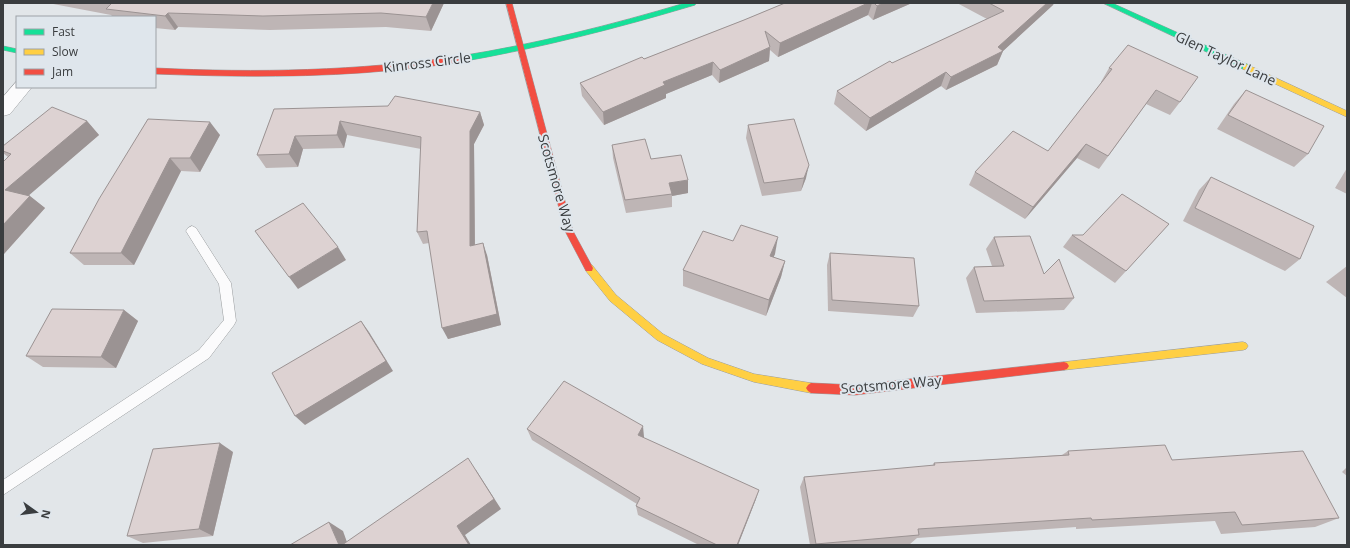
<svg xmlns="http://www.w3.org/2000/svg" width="1350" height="548" viewBox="0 0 1350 548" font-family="'Open Sans',sans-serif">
  <rect width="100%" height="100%" fill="#e2e6e9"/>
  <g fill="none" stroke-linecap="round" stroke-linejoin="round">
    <defs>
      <path id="lane" d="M192 226 196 228 231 283 236 321 234 325 209 358 3 495V480L199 350 224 320 219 284 186 231 188 228Z"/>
      <path id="street" d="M16 82 17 87H32L10 114 3 116V97Z"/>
      <g id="fast">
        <path d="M685 3H696L695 5C618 28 540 48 460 62L456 59 460 56C536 44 611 25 685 3Z"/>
        <path d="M1103 3H1112L1249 65 1250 67 1249 69H1243Z"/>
        <path d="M3 46 17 49V53L3 50Z"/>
      </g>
      <g id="slow">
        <path d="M1246 64 1347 111V117L1243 69V65Z"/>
        <path d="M589 264 592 265 616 295 663 334 708 358 754 374 811 383 814 385 816 388 814 391 811 393 754 382 702 364 657 340 610 301 586 271 585 268 586 265Z"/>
        <path d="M1243 342 1246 343 1248 346 1246 349 1243 350 1064 370 1061 369 1059 366 1061 363 1064 362Z"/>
      </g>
      <g id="jam">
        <path d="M506 3H512L573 231 593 268 592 271H586L565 231Z"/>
        <path d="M460 56 464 59 463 61C441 66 418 67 396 70 316 78 235 77 155 74V68C257 73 358 71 460 56Z"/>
        <path d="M1064 362 1067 363 1069 366 1067 369 1064 370 855 395 811 393 808 391 806 388 808 385 811 383 855 385Z"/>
      </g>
    </defs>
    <use href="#lane" stroke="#9a9d9f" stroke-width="1"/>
    <use href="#street" stroke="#9a9d9f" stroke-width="1"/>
    <use href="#fast" stroke="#9a9d9f" stroke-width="1"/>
    <use href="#slow" stroke="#9a9d9f" stroke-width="1"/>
    <use href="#jam" stroke="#9a9d9f" stroke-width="1"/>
    <use href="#lane" fill="#fbfbfc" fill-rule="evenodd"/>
    <use href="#street" fill="#fbfbfc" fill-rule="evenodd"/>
    <use href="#fast" fill="#16e098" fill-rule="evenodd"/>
    <use href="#slow" fill="#ffcf43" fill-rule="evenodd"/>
    <use href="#jam" fill="#f24e42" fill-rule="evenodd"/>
  </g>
  <g fill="#beb5b5">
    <path d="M48 3H444L431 31 386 27 270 30 178 27 175 30 155 28V17H113L111 15Z"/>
    <path d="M785 3H912L873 20 868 15 778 57 770 50 769 61 719 83 712 75 666 94V98L604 125 582 96 580 83 644 59 744 20Z"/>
    <path d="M957 3H1054L1053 5 1003 51 997 65 946 90 941 86 866 131 834 104 837 91 892 63 987 19Z"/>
    <path d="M1109 68 1180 102 1170 115 1146 104 1099 169 1077 158 1025 219 969 185 975 172 1048 151 1102 82H1101Z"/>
    <path d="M1246 90 1308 154 1294 167 1217 129 1234 104Z"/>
    <path d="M274 109 480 112 484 125 474 144 475 245 487 255 501 325 448 339 429 243 423 244 417 232 421 149 347 135 344 148 303 149 298 167 266 168 257 155Z"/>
    <path d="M148 119 220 135 200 172 181 171 134 265H84L70 253Z"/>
    <path d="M87 121 99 135 28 195 45 208 3 255V162L8 157 3 153V146Z"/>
    <path d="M748 125 806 178 801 191 762 196 746 138Z"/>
    <path d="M612 145 651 159 688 193 672 196V207L626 213 613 158Z"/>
    <path d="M1347 168V194L1335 188Z"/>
    <path d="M1211 177 1300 259 1285 271 1183 221 1199 190Z"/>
    <path d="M1169 224 1115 283 1063 247 1072 235H1083Z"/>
    <path d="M994 237 1044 274 1074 298 1064 310 976 313 966 278 974 267 992 266 986 249Z"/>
    <path d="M733 241 775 254 773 257 785 261 781 277 766 316 683 286V270Z"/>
    <path d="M830 253 919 306 913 317 828 311 827 265Z"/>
    <path d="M1347 266V298L1326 282Z"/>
    <path d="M124 310 138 321 116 368 43 367 26 356Z"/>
    <path d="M527 429 644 437V438L756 499 738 545H699L638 515 636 506 637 504 532 440Z"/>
    <path d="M1068 451 1172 460 1339 518 1315 527 1221 534 1215 521 1076 529V527L917 538 910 544 896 545H810L800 487 804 477 932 466 934 463 1062 455Z"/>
    <path d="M233 452 213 536 143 543 127 536Z"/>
    <path d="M1347 467V476L1342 472Z"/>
  </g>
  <g fill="#9b9393">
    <path d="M433 3H444L431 31 426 17Z"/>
    <path d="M868 3H872L868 15 778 57 780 43Z"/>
    <path d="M883 3H912L873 20 877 6Z"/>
    <path d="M1047 3H1054L1053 5 1002 52 1003 51 997 65 946 90 951 77 998 47Z"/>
    <path d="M168 13 178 27 175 30 165 16Z"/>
    <path d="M770 47 769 61 719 83 720 70Z"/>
    <path d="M713 62 712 75 666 94V98L604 125 603 112 663 82Z"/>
    <path d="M946 72 941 86 866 131 870 118Z"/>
    <path d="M480 112 484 125 474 144 475 258 470 246V131Z"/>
    <path d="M87 121 99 135 20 203 5 190Z"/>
    <path d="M340 121 347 135 344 148 337 135Z"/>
    <path d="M210 122 220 135 200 172 190 158Z"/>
    <path d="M295 136 303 149 298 167 289 154Z"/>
    <path d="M1086 144 1077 158 1025 219 1033 207Z"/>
    <path d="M170 158 181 171 134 265 121 253Z"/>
    <path d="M809 165 806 178 801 191 804 178Z"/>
    <path d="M688 180V193L672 196 669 183Z"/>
    <path d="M30 196 45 208 3 255V225Z"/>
    <path d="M778 237 775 254 767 272 770 256Z"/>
    <path d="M483 243 487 255 501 325 448 339 442 328Z"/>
    <path d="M338 247 346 260 298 289 289 277Z"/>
    <path d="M785 261 781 277 766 316 769 300Z"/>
    <path d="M124 310 138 321 116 368 101 357Z"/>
    <path d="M361 321 369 332 393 371 305 425 295 416Z"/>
    <path d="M643 426 644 437 639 446 638 435Z"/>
    <path d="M220 443 233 452 213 536 199 529Z"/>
    <path d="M476 470 501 509 465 535 471 545H469L457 526Z"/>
    <path d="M759 490 756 499 738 545H737Z"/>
    <path d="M329 522 343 531 348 545H339Z"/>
  </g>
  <g fill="#ddd2d2" stroke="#9b9393">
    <path d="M112 3H433L426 17 381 13 263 16 168 13 165 16 106 9Z"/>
    <path d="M785 3H868L780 43 765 31 770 47 720 70 713 62 663 82 665 85 603 112 580 83 642 57 644 59 744 20Z"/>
    <path d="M874 3H883L877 6Z"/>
    <path d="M989 3H1047L998 47 1003 51 951 77 946 72 870 118 837 91 890 61 892 63 1004 11Z"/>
    <path d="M1128 45 1198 77 1180 102 1156 90 1108 156 1086 144 1033 207 975 172 1013 131 1048 151 1112 69 1109 68Z"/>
    <path d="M1246 90 1324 126 1308 154 1228 115Z"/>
    <path d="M395 96 480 112 470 131V246L483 243 497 314 442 328 427 231 417 232 421 137 340 121 337 135 295 136 289 154 257 155 274 109 388 106Z"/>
    <path d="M52 107 87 121 5 190 30 196 3 225V162L11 154 3 151V146Z"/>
    <path d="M148 119 210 122 190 158H170L121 253H70L99 199Z"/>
    <path d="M794 119 809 165 804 178 764 183 748 125Z"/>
    <path d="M645 139 651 159 681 155 688 180 669 183 672 194 625 200 612 145Z"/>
    <path d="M1211 177 1314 226 1300 259 1195 208Z"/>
    <path d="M1122 194 1169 224 1126 271 1072 235H1083Z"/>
    <path d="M303 203 338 247 289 277 255 231Z"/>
    <path d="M741 225 778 237 770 256 785 261 769 300 683 270 703 231 733 241Z"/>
    <path d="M1030 236 1044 274 1059 259 1074 298 984 301 974 267 1004 266 994 237Z"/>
    <path d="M830 253 914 258 919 306 832 300Z"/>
    <path d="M52 309 124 310 101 357 26 356Z"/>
    <path d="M361 321 386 361 295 416 272 373Z"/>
    <path d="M564 381 643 426 638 435 759 490 737 545H717L636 506 640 498 527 429Z"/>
    <path d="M220 443 199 529 127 536 153 449Z"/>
    <path d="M1165 445 1172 460 1303 451 1339 518 1242 525 1235 512 1092 520 1091 518 918 529 919 535 816 544 804 477 935 465 934 463 1069 455 1068 451Z"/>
    <path d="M468 458 494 499 457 526 469 545H342Z"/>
    <path d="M329 522 339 545H290Z"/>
  </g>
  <g text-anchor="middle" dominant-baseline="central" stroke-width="4" stroke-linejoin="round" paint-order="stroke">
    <g font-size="14" fill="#3a3d3f" stroke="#dfe6ec">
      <text transform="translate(1226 58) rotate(25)">Glen Taylor Lane</text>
      <text transform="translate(427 62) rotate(-7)">Kinross Circle</text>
      <text transform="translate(557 183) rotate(74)">Scotsmore Way</text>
      <text transform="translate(891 384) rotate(-5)">Scotsmore Way</text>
    </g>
  </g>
  <rect width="1350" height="548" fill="none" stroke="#3a3d3f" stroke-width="8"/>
  <rect x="16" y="16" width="140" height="72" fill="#dfe6ec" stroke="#9da2a7"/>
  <rect x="24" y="29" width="20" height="6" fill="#16e098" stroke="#9da2a7"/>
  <text x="52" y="36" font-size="12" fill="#3a3d3f">Fast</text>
  <rect x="24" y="49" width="20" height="6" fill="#ffcf43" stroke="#9da2a7"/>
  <text x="52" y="56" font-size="12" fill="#3a3d3f">Slow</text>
  <rect x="24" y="69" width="20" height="6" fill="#f24e42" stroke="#9da2a7"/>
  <text x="52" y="76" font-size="12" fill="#3a3d3f">Jam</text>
  <g transform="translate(36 512) rotate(104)" stroke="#dfe6ec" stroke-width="3" paint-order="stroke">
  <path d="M0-3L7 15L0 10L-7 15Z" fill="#3a3d3f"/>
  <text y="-6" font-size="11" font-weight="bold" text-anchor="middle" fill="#3a3d3f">N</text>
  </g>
</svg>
